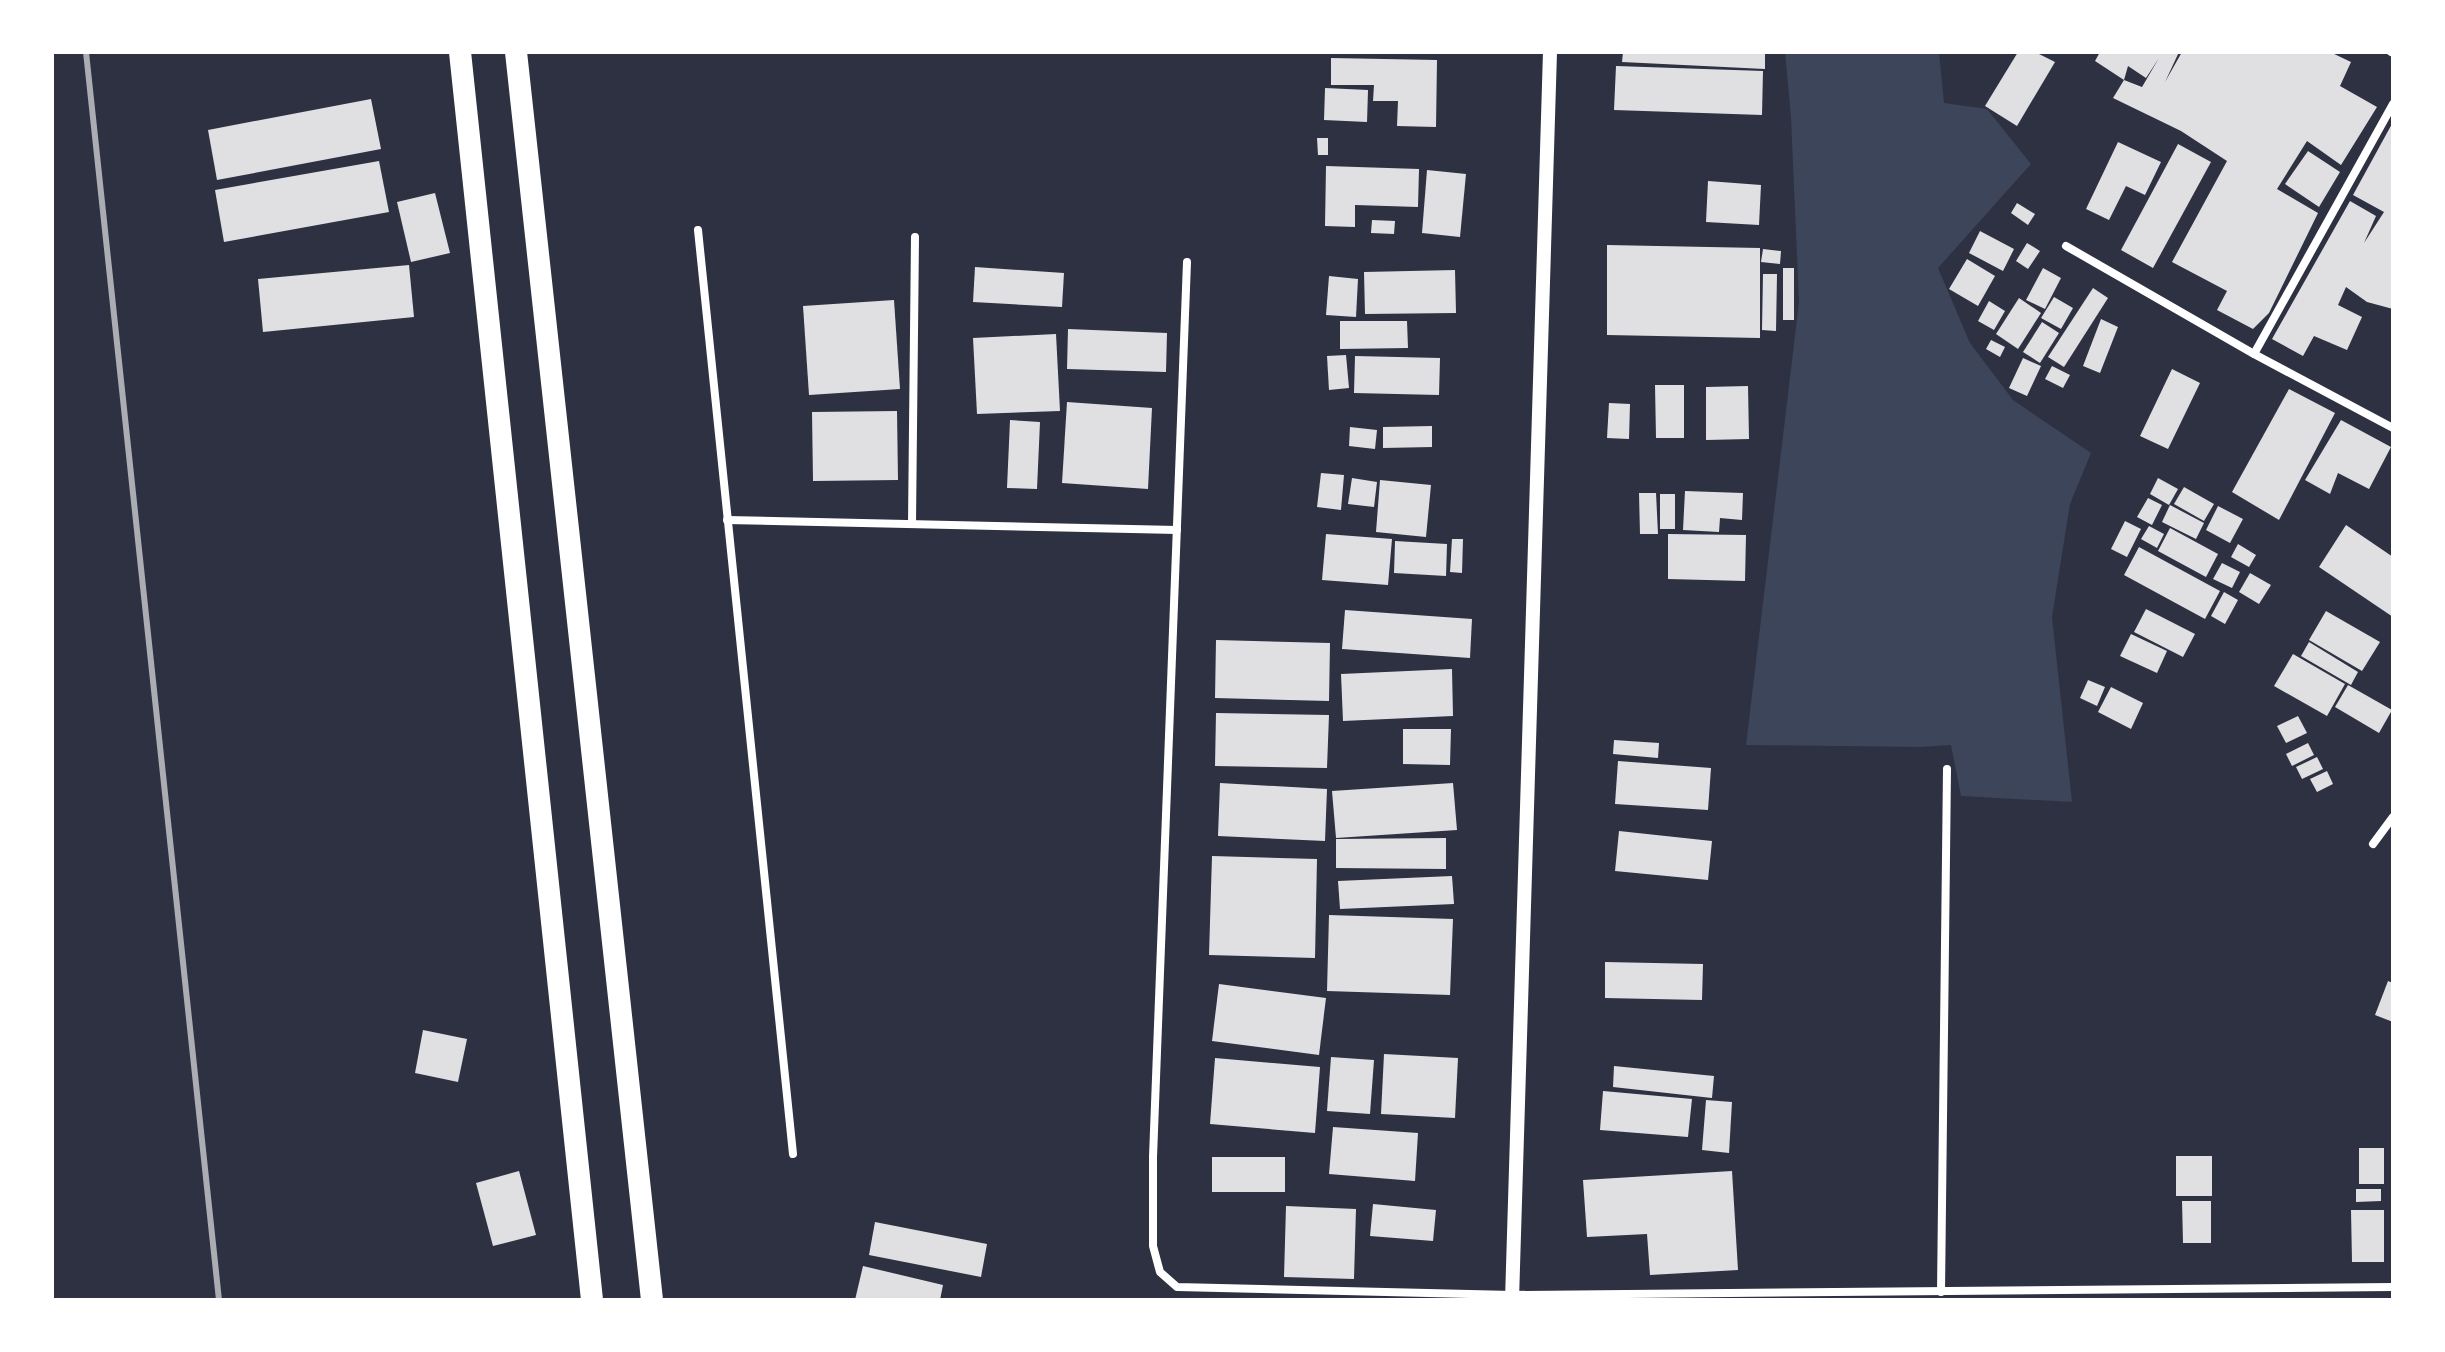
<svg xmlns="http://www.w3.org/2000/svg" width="2445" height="1352" viewBox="0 0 2445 1352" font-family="'Open Sans',sans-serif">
  <rect width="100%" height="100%" fill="#2d3142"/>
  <path fill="#3c4559" d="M1785 52H1939L1944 103 1987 109 2031 164 1938 268 1970 343 2013 400 2091 453 2070 504 2052 617 2072 802 1961 796 1951 745 1921 747 1746 745 1799 302 1791 117Z"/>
  <g fill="#e0e0e3">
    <path d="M1623 52H1765V69L1622 62Z"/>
    <path d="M2018 52H2035L2055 62 2017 126 1985 106Z"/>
    <path d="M2100 52H2179L2165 82 2182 52H2330L2351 62 2340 86 2377 107 2341 165 2307 141 2277 189 2318 213 2269 313 2253 329 2217 310 2227 291 2172 262 2227 161 2181 131 2113 98 2124 80 2142 87 2159 58 2146 78 2128 66 2124 80 2095 61Z"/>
    <path d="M1331 58 1437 60 1436 127 1397 126 1398 101H1373L1374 85H1331Z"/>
    <path d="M1616 66 1763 71 1762 115 1614 110Z"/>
    <path d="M1325 88 1368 90 1367 122 1324 120Z"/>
    <path d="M371 99 381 149 217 180 208 130Z"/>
    <path d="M2393 122V309L2367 302 2346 287 2338 305 2362 317 2347 350 2314 336 2303 356 2272 339 2350 201 2376 216 2364 243 2384 212 2353 195Z"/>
    <path d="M1317 138H1328V155H1318Z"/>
    <path d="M2118 142 2161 162 2145 195 2126 186 2109 220 2086 209Z"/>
    <path d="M2178 144 2211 162 2153 268 2121 250Z"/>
    <path d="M2308 151 2340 172 2319 207 2285 184Z"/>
    <path d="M379 161 389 212 224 242 215 190Z"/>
    <path d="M1326 166 1419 169 1418 207 1355 205V227L1325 226Z"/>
    <path d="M1427 170 1466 174 1460 237 1422 233Z"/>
    <path d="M1708 181 1761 185 1759 225 1706 222Z"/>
    <path d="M435 193 450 253 411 262 397 202Z"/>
    <path d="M2017 203 2035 214 2028 225 2011 213Z"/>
    <path d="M1372 220 1395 221 1394 234 1371 233Z"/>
    <path d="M1980 231 2014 249 2003 271 1969 253Z"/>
    <path d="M2027 243 2040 251 2028 269 2016 261Z"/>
    <path d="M1607 245 1760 248V338L1607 335Z"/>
    <path d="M1763 249 1781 251 1780 264 1761 262Z"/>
    <path d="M1967 259 1995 276 1978 306 1949 289Z"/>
    <path d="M409 265 414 317 263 332 258 279Z"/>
    <path d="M975 267 1064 273 1062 307 973 302Z"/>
    <rect x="1783" y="268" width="11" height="52"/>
    <path d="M2043 268 2061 278 2045 309 2026 300Z"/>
    <path d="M1455 270 1456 313 1365 314 1364 272Z"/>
    <path d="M1763 274H1777L1776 331 1762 330Z"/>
    <path d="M1329 276 1358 279 1356 317 1326 315Z"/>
    <path d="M2093 288 2108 298 2064 367 2048 357Z"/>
    <path d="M2054 297 2073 308 2061 329 2041 318Z"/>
    <path d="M2019 298 2041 313 2018 349 1996 334Z"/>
    <path d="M894 300 900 389 809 395 803 306Z"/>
    <path d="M1989 301 2005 311 1994 330 1978 321Z"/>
    <path d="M2101 319 2118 327 2100 373 2083 366Z"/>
    <path d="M1340 321H1407L1408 348 1340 349Z"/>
    <path d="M2042 322 2059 333 2040 363 2023 352Z"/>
    <path d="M1068 329 1167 333 1166 372 1067 369Z"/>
    <path d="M1056 334 1060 411 977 414 973 338Z"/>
    <path d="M1991 340 2005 347 2000 357 1986 349Z"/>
    <path d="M1346 355 1349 388 1329 390 1327 356Z"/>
    <path d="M1355 356 1440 358 1439 395 1354 393Z"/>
    <path d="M2023 358 2041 366 2027 396 2009 388Z"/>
    <path d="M2052 366 2070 375 2063 388 2045 379Z"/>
    <path d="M2172 369 2200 383 2168 449 2140 436Z"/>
    <path d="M1655 385H1684V438H1656Z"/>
    <path d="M1748 386 1749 439 1706 440V387Z"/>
    <path d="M2289 389 2335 413 2279 520 2232 492Z"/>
    <path d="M1067 402 1152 408 1148 489 1062 483Z"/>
    <path d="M1609 403 1630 404 1629 439 1607 438Z"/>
    <path d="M897 411 898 480 813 481 812 412Z"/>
    <path d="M1010 420 1040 422 1037 489 1007 488Z"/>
    <path d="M2341 420 2391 447 2369 489 2338 473 2330 494 2305 480Z"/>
    <path d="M1432 426V447L1383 448V427Z"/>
    <path d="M1350 427 1377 430 1375 449 1349 446Z"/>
    <path d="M1321 473 1344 475 1341 510 1317 507Z"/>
    <path d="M1352 478 1377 482 1374 507 1348 504Z"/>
    <path d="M2158 478 2178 489 2169 505 2150 494Z"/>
    <path d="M1380 480 1431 485 1426 537 1376 532Z"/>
    <path d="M2184 487 2214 504 2204 521 2174 504Z"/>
    <path d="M1685 491 1743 493 1742 520 1720 518 1719 532 1683 530Z"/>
    <path d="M1639 493H1656L1658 534H1640Z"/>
    <rect x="1660" y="494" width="15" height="35"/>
    <path d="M2148 498 2162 505 2152 525 2137 517Z"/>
    <path d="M2170 505 2204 523 2196 539 2162 522Z"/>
    <path d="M2218 506 2243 519 2230 543 2206 530Z"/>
    <path d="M2125 521 2141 529 2127 557 2111 549Z"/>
    <path d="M2346 525 2393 557V617L2319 567Z"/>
    <path d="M2149 526 2164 534 2157 548 2141 539Z"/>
    <path d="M2170 528 2218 554 2206 577 2158 551Z"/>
    <path d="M1326 534 1392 539 1388 585 1322 580Z"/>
    <path d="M1668 534 1746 535 1745 581 1668 579Z"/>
    <path d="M1452 539H1463L1462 573 1450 572Z"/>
    <path d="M1395 541 1447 544 1446 576 1394 573Z"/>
    <path d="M2238 544 2256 555 2249 567 2231 557Z"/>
    <path d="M2139 547 2220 591 2205 619 2124 575Z"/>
    <path d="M2222 563 2240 572 2232 588 2213 579Z"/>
    <path d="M2250 573 2271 585 2259 604 2239 592Z"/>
    <path d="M2224 592 2238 600 2225 624 2211 616Z"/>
    <path d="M2146 609 2195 634 2183 657 2134 632Z"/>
    <path d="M1345 610 1472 619 1470 658 1342 649Z"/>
    <path d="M2326 611 2380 642 2362 671 2309 640Z"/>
    <path d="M2131 634 2167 651 2157 673 2120 656Z"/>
    <path d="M1216 640 1330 643 1329 701 1215 698Z"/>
    <path d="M2309 642 2358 672 2351 685 2301 656Z"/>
    <path d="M2293 654 2345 684 2327 716 2274 686Z"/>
    <path d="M1452 669 1453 716 1343 721 1341 674Z"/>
    <path d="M2088 680 2105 687 2097 706 2080 698Z"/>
    <path d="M2348 685 2392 710 2379 733 2335 707Z"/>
    <path d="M2111 687 2143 703 2131 729 2098 712Z"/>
    <path d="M1216 713 1329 715 1327 768 1215 766Z"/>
    <path d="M2298 716 2307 733 2286 743 2277 726Z"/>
    <path d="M1403 729H1451L1450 765 1403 764Z"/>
    <path d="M1614 740 1659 743 1658 758 1613 754Z"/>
    <path d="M2308 743 2314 755 2292 766 2286 754Z"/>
    <path d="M2317 757 2323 769 2302 779 2296 767Z"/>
    <path d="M1618 761 1711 768 1708 810 1615 804Z"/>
    <path d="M2327 771 2333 784 2317 792 2310 779Z"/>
    <path d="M1220 783 1327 789 1325 841 1218 836Z"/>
    <path d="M1453 783 1457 830 1336 838 1332 791Z"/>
    <path d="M1619 831 1712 841 1708 880 1615 871Z"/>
    <path d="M1446 838V869L1336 868V839Z"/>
    <path d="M1212 856 1317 859 1315 958 1209 955Z"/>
    <path d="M1452 876 1454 904 1340 909 1338 881Z"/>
    <path d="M1329 915 1453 919 1450 995 1327 991Z"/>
    <path d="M1605 962 1703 964 1702 1000 1605 998Z"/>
    <path d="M2388 981 2393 983V1022L2375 1015Z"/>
    <path d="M1219 984 1326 998 1319 1055 1212 1041Z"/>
    <path d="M423 1030 467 1039 458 1082 415 1073Z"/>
    <path d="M1384 1054 1458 1058 1455 1118 1381 1114Z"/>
    <path d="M1331 1057 1374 1060 1370 1114 1327 1111Z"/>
    <path d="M1215 1058 1320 1067 1315 1133 1210 1124Z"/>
    <path d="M1614 1066 1714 1076 1712 1098 1613 1087Z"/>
    <path d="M1603 1091 1692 1099 1688 1137 1600 1130Z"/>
    <path d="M1706 1100 1732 1102 1729 1153 1702 1150Z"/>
    <path d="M1333 1127 1418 1133 1415 1181 1329 1174Z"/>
    <rect x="2359" y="1148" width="25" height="36"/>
    <rect x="2176" y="1156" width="36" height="40"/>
    <rect x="1212" y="1157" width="73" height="35"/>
    <path d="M519 1171 536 1235 493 1246 476 1183Z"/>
    <path d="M1732 1171 1738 1270 1650 1275 1647 1234 1587 1237 1583 1180Z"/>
    <path d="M2356 1189H2381V1201L2356 1202Z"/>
    <path d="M2182 1201H2211V1243H2183Z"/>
    <path d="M1373 1204 1436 1210 1433 1241 1370 1236Z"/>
    <path d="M1286 1206 1356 1209 1354 1279 1284 1277Z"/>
    <path d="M2351 1210H2384V1262H2352Z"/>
    <path d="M875 1222 987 1244 981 1277 869 1255Z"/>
    <path d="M863 1266 943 1285 940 1300H855Z"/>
  </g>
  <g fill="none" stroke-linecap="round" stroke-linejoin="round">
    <g stroke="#fff" stroke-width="8">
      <path d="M2391 52 2393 53"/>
      <path d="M698 230 793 1154"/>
      <path d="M2066 246 2254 354 2393 428"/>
      <path d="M1187 262 1153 1157V1246L1160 1272 1177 1287 1512 1295 2393 1287"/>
      <path d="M2254 354 2393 104"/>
      <path d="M727 520 1177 530"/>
      <path d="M912 524 915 237"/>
      <path d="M2373 844 2393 817"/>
      <path d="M1941 1292 1947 769"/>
    </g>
    <path stroke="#fff" stroke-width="14" d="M1512 1300 1550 52"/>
    <g stroke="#fff" stroke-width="22">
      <path d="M460 52 592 1300"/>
      <path d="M516 52 652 1300"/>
    </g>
    <path stroke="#abadb3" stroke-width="6" d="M86 52 219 1300"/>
  </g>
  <rect width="2445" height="1352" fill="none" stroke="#ffffff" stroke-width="108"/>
</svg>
